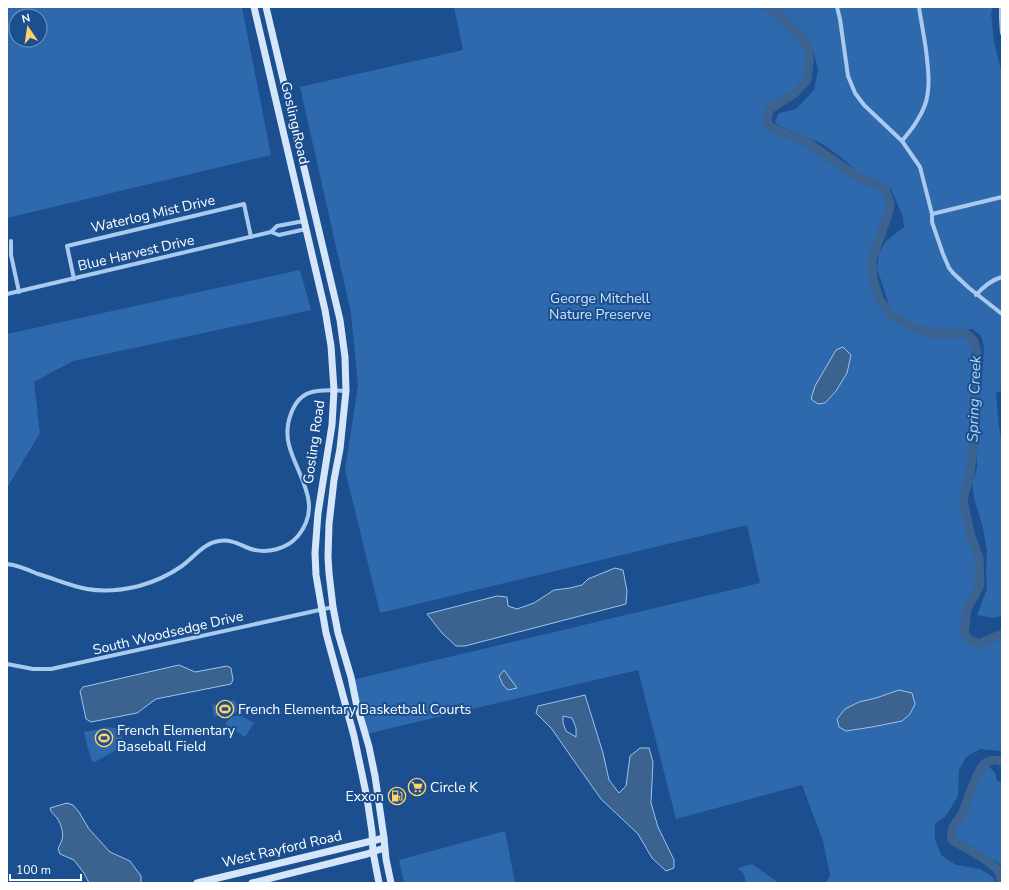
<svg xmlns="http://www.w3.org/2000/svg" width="1009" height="890" viewBox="0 0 1009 890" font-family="'Nunito Sans',sans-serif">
  <rect width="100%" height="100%" fill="#1b4f8f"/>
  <g fill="#2e69ad" fill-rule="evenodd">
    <path d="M7 7H242L271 155 7 218ZM16 16H40V40H16Z"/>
    <path d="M454 7H765L777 13 804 40 809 52V64L807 80 795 93 770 109 767 117 768 125 776 130 807 142 859 178 875 183 886 191 890 203 889 211 872 260 873 279 880 301 892 315 914 328 936 334 962 333 968 335 974 341 977 353 973 450 970 473 963 500 970 533 979 558 980 585 967 609 964 633 968 639 979 644 1002 634V755L1000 751 980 749 966 757 959 770 958 796 946 816 935 824V839L941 855 956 865 980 869 993 877 995 883H826L830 875 823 841 802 785 676 819 638 670 366 734 352 680 760 583 747 525 380 613 345 470 358 385 351 313 300 87 463 50Z"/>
    <path d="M775 7H993L991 13 994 42 1002 73V391L996 393 999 428 1002 442V616L994 618 977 615 987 589 986 572 987 552 983 528 974 498 972 484 977 468 976 447 978 416 982 381 984 347 981 336 973 329 936 332 914 326 890 308 877 268 879 253 886 241 904 227 903 217 891 189 881 182 859 173 843 159 821 143 777 125 775 121 779 113 796 109 814 90 818 69 813 50 801 32Z"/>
    <path d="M300 270 311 310 73 361 34 382 40 433 7 488V334Z"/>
    <path d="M235 700 237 712 214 717 212 705Z"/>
    <path d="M240 715 254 723 245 737 225 724 231 717Z"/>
    <path d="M109 727 119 729 125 746 107 755 95 762H92L87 745 84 732Z"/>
    <path d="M982 766H989L995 773 997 781 1002 782V866L997 862 955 840 953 830 966 812 974 791 978 770Z"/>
    <path d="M505 831 515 883H404L399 860Z"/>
    <path d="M752 864 779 883H746L744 874 738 868Z"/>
  </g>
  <g fill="#3c6290" stroke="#9cc4f0" fill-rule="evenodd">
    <path d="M843 347 851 355 847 373 836 391 825 403 818 404 811 399 815 386 836 350Z"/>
    <path d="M615 568 623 570 627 591 626 604 465 646H456L442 633 427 614 497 596 507 597 508 606 517 609 534 603 554 590 570 588 582 585 588 579Z"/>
    <path d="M179 665 195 672 227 666 231 668 233 680 231 684 156 699 137 713 91 722 86 719 80 691 83 687Z"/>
    <path d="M504 670 517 688 508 690 503 685 499 676Z"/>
    <path d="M899 690 912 693 915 704 910 714 902 721 872 727 846 731 839 727 837 719 845 709 859 702 876 698Z"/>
    <path d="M585 695 603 753 609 780 619 793 626 786 630 756 640 748H649L653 762 651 803 658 827 674 860V868L666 871 652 858 638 834 601 799 551 728 536 713 538 706ZM563 716 572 718 576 728V737L566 731 563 723Z"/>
    <path d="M67 803 73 805 79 812 89 829 110 852 130 861 141 876V883H89L84 873 74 860 60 854 58 849C59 846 61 843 62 840 64 834 61 823 57 818 54 814 51 813 50 808Z"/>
  </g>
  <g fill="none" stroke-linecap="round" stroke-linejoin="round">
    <g stroke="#3c6290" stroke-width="9">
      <path d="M765 7 777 13 804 40 809 52V64L807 80 795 93 770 109 767 117 768 125 776 130 807 142 859 178 875 183 886 191 890 203 889 211 872 260 873 279 880 301 892 315 914 328 936 334 962 333 968 335 974 341 977 353 973 450 970 473 963 500 970 533 979 558 980 585 967 609 964 633 968 639 979 644 1002 634"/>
      <path d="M1002 883C1001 879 1000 874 998 871 992 861 963 847 952 840 951 836 951 833 953 828 955 823 960 818 963 812 967 802 977 770 984 764 989 760 996 759 1002 762"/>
    </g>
    <g stroke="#a9c9ee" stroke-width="4">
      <path d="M837 7 840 19 848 76 855 93 864 105 902 141 920 167 932 214V222L943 254 949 268 953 273 969 288 1002 314"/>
      <path d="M1001 7V18L1002 33"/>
      <path d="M902 141C911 130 920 119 925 105 931 87 928 68 926 50 924 35 921 21 919 7"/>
      <path d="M932 214 1002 197"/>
      <path d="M304 221 277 226 271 232 279 235 306 229"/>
      <path d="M11 241V255L19 292"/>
      <path d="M74 279 67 246 244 204 251 237"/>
      <path d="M7 294 271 232"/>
      <path d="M976 295C984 286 991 280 1002 277"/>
      <path d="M7 564C17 565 29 570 38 574 55 579 71 586 87 589 104 592 123 590 139 586 154 582 169 575 182 566 194 557 204 543 219 541 232 539 240 545 251 549 267 554 287 549 298 536 324 504 297 476 289 445 284 426 292 397 312 392 323 389 335 390 346 391"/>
      <path d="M7 664 33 669H51L333 607"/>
    </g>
    <g stroke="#d6e6fa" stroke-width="7">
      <path d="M254 7 325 310 331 346 334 390 332 425 318 513 315 553 316 575 326 633 354 736 367 798 372 832 373 852 379 883"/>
      <path d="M266 7 340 320 345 357 346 391 340 449 334 480 329 524 328 557 329 573 333 607 338 633 351 677 356 702 369 747 375 776 384 838 386 859 391 883"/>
      <path d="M197 883 384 838"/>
      <path d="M252 883 367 854 384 848"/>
    </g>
  </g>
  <defs>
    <symbol id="stadium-ring" viewBox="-11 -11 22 22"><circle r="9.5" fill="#1b4f8f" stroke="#ffd166" stroke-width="1.5"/><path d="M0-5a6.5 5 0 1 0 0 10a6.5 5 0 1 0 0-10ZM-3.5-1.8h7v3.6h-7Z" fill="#ffd166"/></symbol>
    <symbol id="supermarket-ring" viewBox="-11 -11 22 22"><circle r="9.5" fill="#1b4f8f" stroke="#ffd166" stroke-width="1.5"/><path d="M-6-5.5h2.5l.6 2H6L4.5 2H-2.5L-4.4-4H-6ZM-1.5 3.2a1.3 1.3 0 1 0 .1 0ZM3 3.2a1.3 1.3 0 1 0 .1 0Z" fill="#ffd166"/></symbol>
    <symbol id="fuel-ring" viewBox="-11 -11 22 22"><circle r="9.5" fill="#1b4f8f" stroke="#ffd166" stroke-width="1.5"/><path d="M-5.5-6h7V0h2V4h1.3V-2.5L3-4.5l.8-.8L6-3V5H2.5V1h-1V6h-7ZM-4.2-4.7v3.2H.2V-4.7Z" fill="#ffd166"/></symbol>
  </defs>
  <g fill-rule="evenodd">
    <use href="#stadium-ring" x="215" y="699" width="20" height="20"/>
    <use href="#stadium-ring" x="94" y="728" width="20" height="20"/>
    <use href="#supermarket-ring" x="407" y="777" width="20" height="20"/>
    <use href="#fuel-ring" x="387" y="786" width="20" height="20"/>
  </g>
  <g text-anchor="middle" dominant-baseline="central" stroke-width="4" stroke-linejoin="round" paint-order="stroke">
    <g font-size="14" fill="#fff" stroke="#1b4f8f">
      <text transform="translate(295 123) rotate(77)">Gosling Road</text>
      <text transform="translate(153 214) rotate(-13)">Waterlog Mist Drive</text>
      <text transform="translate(136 253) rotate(-13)">Blue Harvest Drive</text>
      <text transform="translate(314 442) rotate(-82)">Gosling Road</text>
      <text transform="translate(168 633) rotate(-13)">South Woodsedge Drive</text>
      <text transform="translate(282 849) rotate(-13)">West Rayford Road</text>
    </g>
    <g font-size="14" fill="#cfe3fa" stroke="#1b4f8f">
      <text x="600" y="298">George Mitchell<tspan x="600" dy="16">Nature Preserve</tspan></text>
    </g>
    <g font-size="14" fill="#fff" stroke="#1b4f8f" text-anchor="start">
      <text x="238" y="709">French Elementary Basketball Courts</text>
      <text x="117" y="730">French Elementary<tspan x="117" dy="16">Baseball Field</tspan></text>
      <text x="430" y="787">Circle K</text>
      <text x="384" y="796" text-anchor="end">Exxon</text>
    </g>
    <g font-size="15" font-style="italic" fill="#b5d3f5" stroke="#1b4f8f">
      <text transform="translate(974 399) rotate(-88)">Spring Creek</text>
    </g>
  </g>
  <rect width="1009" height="890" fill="none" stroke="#ffffff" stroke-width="16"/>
  <g transform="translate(28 28) rotate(347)"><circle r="19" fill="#1b4f8f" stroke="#7695bc"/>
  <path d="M0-3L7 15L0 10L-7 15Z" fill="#ffd166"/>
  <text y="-6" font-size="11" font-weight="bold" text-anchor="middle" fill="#ffffff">N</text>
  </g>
  <path d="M10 874v6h71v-6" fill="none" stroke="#ffffff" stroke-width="2"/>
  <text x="16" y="874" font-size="12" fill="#ffffff" stroke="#1b4f8f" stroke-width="3" paint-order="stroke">100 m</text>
</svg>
